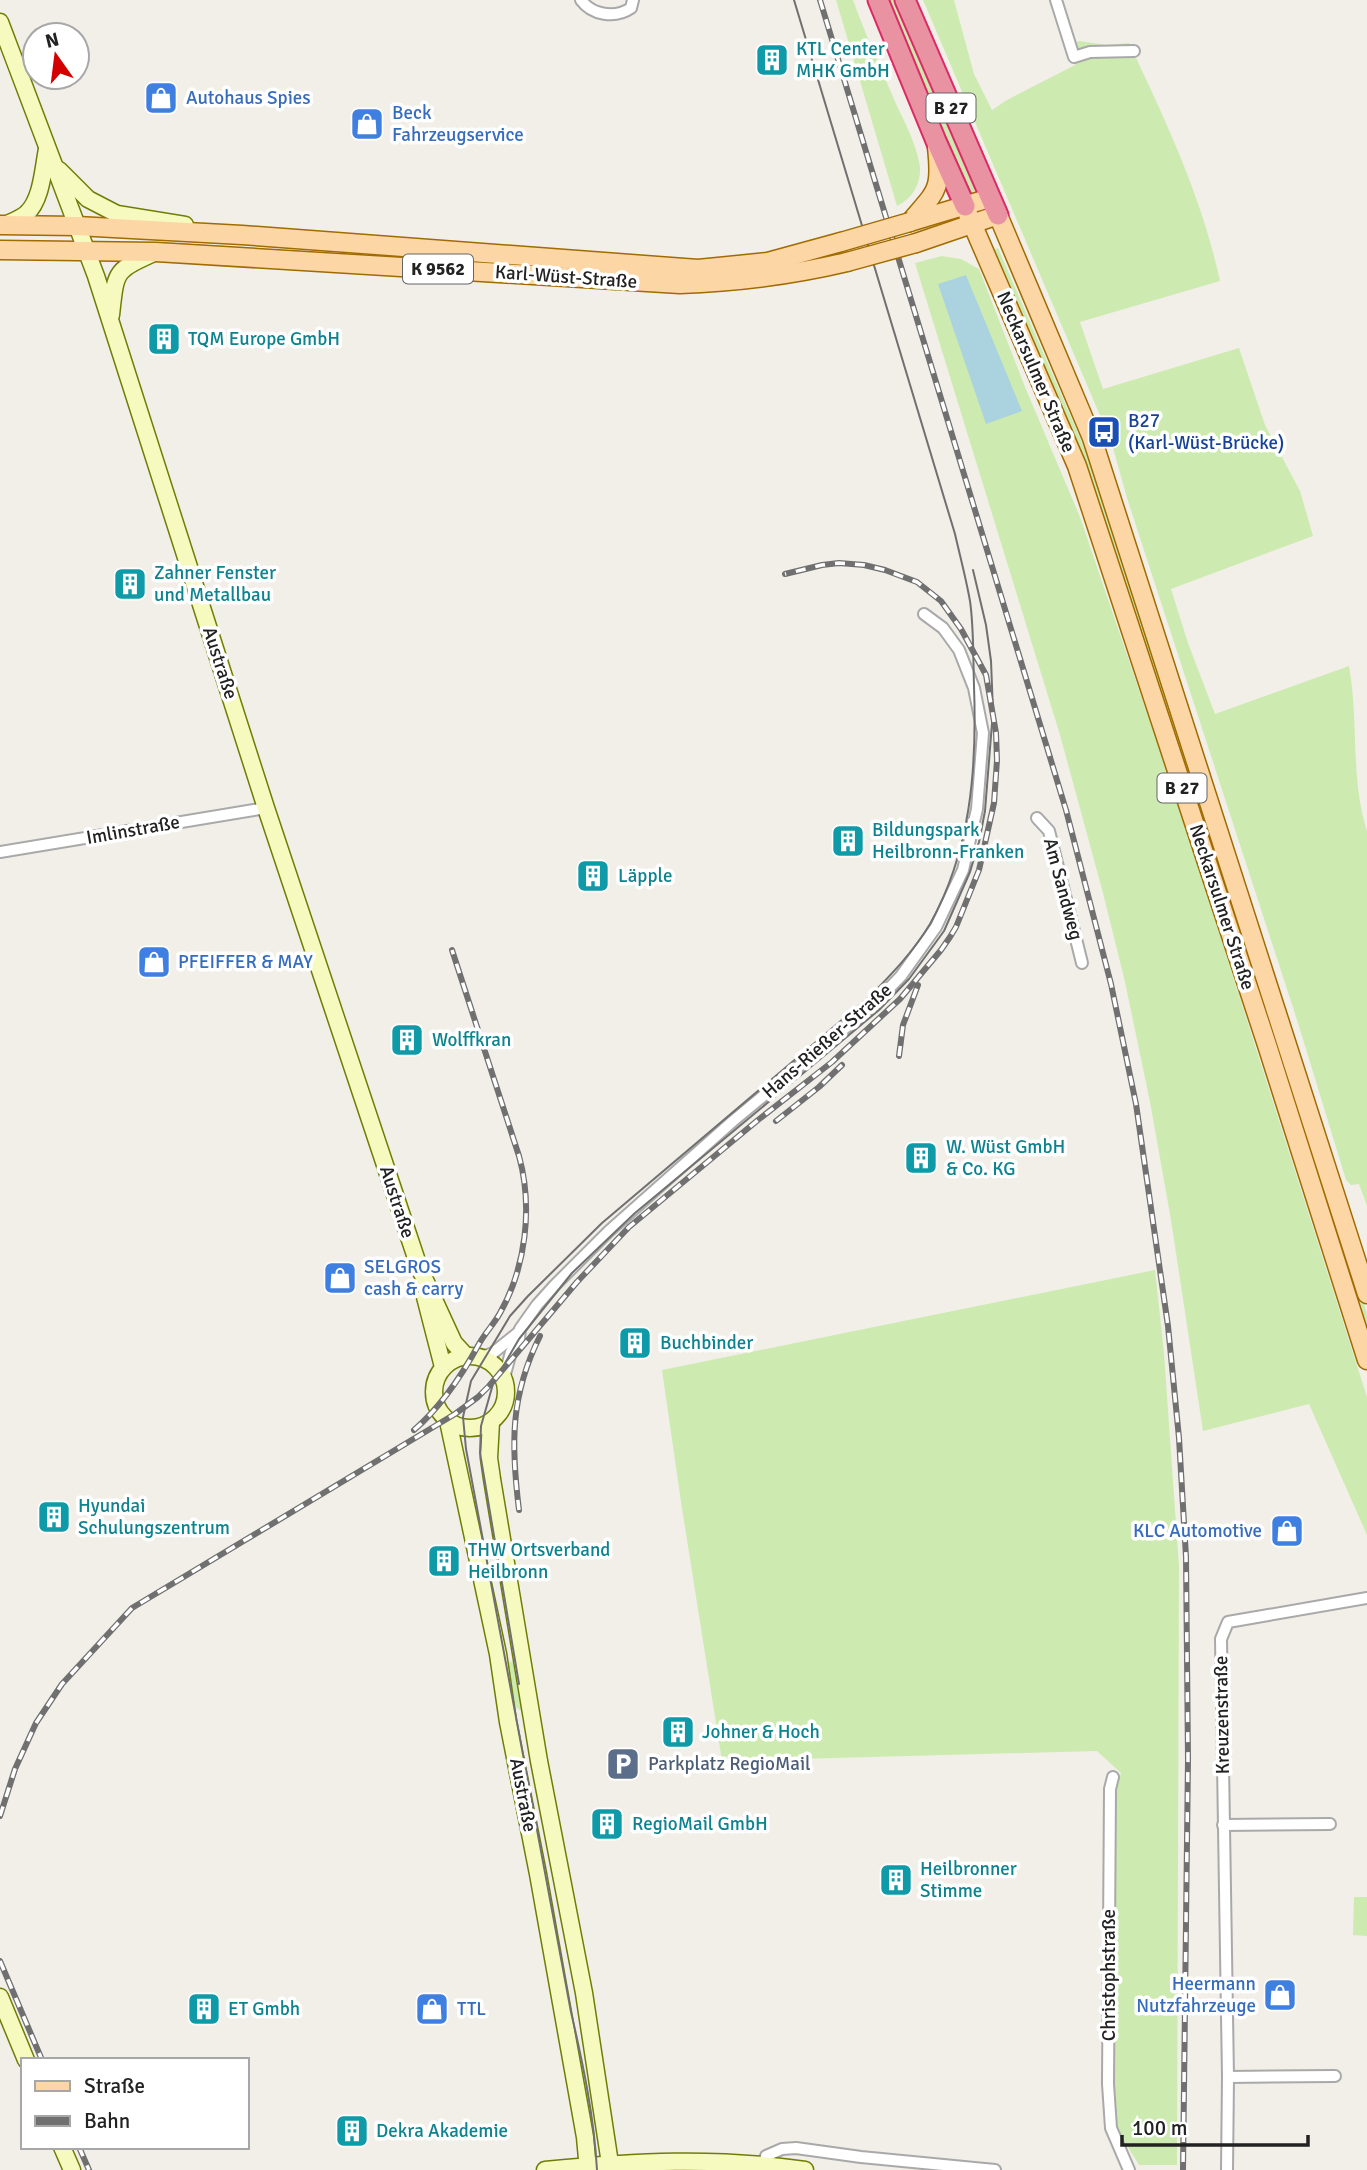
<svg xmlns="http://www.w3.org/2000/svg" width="1367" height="2170" viewBox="0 0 1367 2170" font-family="Signika,sans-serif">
  <rect width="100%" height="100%" fill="#f2efe9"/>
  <g fill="#cdebb0">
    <path d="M836 0H853C866 36 882 71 897 106 906 125 917 146 920 167 921 184 912 199 897 206Z"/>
    <path d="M887 0H896L972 177 975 187 974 195 971 197Z"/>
    <path d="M923 0H954L974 74 992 110 1007 100 1075 65 1069 45 1079 41 1107 45 1129 43C1165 119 1202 197 1220 281L1080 322 1103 389 1239 348 1265 425 1300 491 1313 536 1171 589 1188 643 1215 714 1349 666C1359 721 1350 778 1367 831V1206L1359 1184 1351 1185 1346 1180 1298 1023 1127 498 1108 430 1099 413Z"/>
    <path d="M998 248 1099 482 1367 1313V1331L1177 739 1114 549 1083 464 993 250Z"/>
    <path d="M942 256 961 259 979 269 1025 387 1080 517 1182 816 1367 1397V1535L1309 1404 1203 1431 1171 1220 1150 1102 1125 982 1103 893 1060 735 915 263Z"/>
    <path d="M1114 480 1367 1262V1273Z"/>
    <path d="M1155 1270 1164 1353 1179 1566 1177 2165H1139L1116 2128 1113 2085 1115 1790 1121 1773 1097 1751 722 1761 681 1502 662 1370Z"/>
    <path d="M507 1660 508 1662 518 1661 523 1713 515 1706H511L501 1661Z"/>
    <path d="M1354 1897H1367V1936L1353 1935Z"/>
  </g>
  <path fill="#aad3df" d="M966 275 1022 411 986 424 938 284Z"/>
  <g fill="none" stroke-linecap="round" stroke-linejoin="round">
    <defs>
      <g id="street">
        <path d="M581 0C592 15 615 19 631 8L633 0"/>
        <path d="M1056 0 1074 57 1090 52 1134 51"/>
        <path d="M1037 818 1049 831 1082 963"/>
        <path d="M0 852 266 808"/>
        <path d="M482 1357 493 1353 519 1332"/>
        <path d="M504 1378 511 1352 519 1339 520 1329 537 1305 554 1286 609 1231 733 1121 874 1004 901 976 936 927 963 870 977 809 983 733 974 688 959 650 943 628 924 614"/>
        <path d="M1113 1777 1110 1789 1108 2084 1111 2128 1129 2170"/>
        <path d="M1223 1825 1330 1824"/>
        <path d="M1228 2077 1335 2076"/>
        <path d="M764 2164 766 2156 782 2149 796 2148 861 2157 995 2170"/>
        <path d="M1227 2170 1228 2077 1221 1639 1228 1622 1367 1598"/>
      </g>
      <g id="secondary">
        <path d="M0 22 96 276 266 808 419 1267 454 1343 465 1355"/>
        <path d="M59 170 88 199 117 214 185 225"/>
        <path d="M5 225C11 222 20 219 26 214 42 200 43 169 47 149"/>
        <path d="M111 315C116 270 114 271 156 252"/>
        <path d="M425 1297 443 1367"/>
        <circle cx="470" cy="1392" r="36"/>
        <path d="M448 1421 498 1654 508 1722 538 1874 585 2137 588 2170"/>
        <path d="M491 1422 489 1458 492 1479 539 1761 584 1993 611 2170"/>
        <path d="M0 1997 26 2060"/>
        <path d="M62 2147 72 2170"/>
        <path d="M545 2170C635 2161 716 2157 805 2170"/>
      </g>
      <g id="primary">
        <path d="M968 214 1077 466 1267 1045 1367 1360"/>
        <path d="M910 222C936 191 942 192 937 147"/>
        <path d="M910 222 990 198"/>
        <path d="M0 225 77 226 242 235 698 269 768 262 841 242"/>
        <path d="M916 243 998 215 1092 438 1367 1294"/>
        <path d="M0 250 156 252 680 284C736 282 792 275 847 262"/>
      </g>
      <g id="highway">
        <path d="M878 0 936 141 965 206"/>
        <path d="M905 0 998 215"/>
      </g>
    </defs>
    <use href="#street" stroke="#a9a9a9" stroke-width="14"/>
    <use href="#secondary" stroke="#707d05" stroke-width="19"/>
    <use href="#primary" stroke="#a06b00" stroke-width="21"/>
    <use href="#highway" stroke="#dc2a67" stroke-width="23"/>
    <use href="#street" stroke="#fff" stroke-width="10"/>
    <use href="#secondary" stroke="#f7fabf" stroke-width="16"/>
    <use href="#primary" stroke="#fcd6a4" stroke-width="18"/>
    <use href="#highway" stroke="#e892a2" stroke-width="19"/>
    <g stroke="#707070" stroke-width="2">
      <path d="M519 1684 480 1453 481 1426 493 1384 519 1339 572 1273 635 1213 879 1010 909 979 944 931 970 872 979 842 985 811 993 711 991 661 986 625 973 570"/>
      <path d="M597 2170C594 2116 583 2064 571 2012L466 1449 463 1417 471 1381 510 1316 528 1296 602 1223 869 997C891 975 914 951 930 924 971 851 977 768 974 686 973 658 974 629 970 601 966 578 960 556 955 534L794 0"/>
    </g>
    <defs>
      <g id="rail">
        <path d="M820 0 1066 810 1111 984 1136 1104 1168 1326 1179 1438 1186 1557 1188 1759 1183 2170"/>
        <path d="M899 1056 903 1025 918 985"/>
        <path d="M776 1121 819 1087 842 1065"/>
        <path d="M414 1430C441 1407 462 1375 479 1344 485 1333 494 1324 500 1313 526 1267 533 1207 519 1156L452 950"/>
        <path d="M519 1510C511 1445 510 1396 540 1336"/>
        <path d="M0 1816 15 1769 36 1723 62 1684 132 1608 455 1414 478 1397 489 1386 577 1282 629 1227 758 1120 832 1062 900 999 941 950 950 937 956 927 979 870 994 803 997 760 996 733 986 675 961 629 941 601 917 582 885 570 864 565 839 563 822 565 785 574"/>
        <path d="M0 1961 42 2060"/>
        <path d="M79 2147 89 2170"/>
      </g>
    </defs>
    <use href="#rail" stroke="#707070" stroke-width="6"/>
    <use href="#rail" stroke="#fff" stroke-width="3.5" stroke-dasharray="10" stroke-linecap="butt"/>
    <defs>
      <g id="primary-bridge">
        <path d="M841 242 910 222"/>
        <path d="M847 262 916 243"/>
      </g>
    </defs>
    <use href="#primary-bridge" stroke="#a06b00" stroke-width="21" stroke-linecap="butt"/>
    <use href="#primary-bridge" stroke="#fcd6a4" stroke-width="18"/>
  </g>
  <defs>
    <symbol id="building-square" viewBox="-11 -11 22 22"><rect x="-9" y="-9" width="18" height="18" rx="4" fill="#0f9aa8" stroke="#fff"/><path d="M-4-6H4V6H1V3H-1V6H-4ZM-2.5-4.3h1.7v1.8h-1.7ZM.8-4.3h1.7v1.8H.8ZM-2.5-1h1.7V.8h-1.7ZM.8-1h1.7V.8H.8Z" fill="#fff"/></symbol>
    <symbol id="shop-square" viewBox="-11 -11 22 22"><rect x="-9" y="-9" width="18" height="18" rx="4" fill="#3f7fe0" stroke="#fff"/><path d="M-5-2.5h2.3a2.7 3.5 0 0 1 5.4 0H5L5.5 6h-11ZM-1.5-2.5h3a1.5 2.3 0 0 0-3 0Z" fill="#fff"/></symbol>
    <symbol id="bus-square" viewBox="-11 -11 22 22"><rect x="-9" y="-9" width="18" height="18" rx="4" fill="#1a4fb4" stroke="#fff"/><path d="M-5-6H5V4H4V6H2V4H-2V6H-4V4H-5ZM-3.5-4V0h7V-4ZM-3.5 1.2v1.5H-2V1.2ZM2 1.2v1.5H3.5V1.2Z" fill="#fff"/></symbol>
    <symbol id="parking-square" viewBox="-11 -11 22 22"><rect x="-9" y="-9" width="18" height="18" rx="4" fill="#5c6f8a" stroke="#fff"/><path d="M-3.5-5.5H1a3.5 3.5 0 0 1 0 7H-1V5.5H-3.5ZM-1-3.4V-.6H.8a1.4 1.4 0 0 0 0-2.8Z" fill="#fff"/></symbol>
  </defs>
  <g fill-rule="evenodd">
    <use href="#building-square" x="753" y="41" width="38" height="38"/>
    <use href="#shop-square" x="142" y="79" width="38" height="38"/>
    <use href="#shop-square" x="348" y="105" width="38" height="38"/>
    <use href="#building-square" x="145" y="320" width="38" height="38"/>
    <use href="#bus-square" x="1085" y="413" width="38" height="38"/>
    <use href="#building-square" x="111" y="565" width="38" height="38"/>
    <use href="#building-square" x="829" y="822" width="38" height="38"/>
    <use href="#building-square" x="574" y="857" width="38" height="38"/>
    <use href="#shop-square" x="135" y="943" width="38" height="38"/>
    <use href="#building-square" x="388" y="1021" width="38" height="38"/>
    <use href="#building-square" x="902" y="1139" width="38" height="38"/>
    <use href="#shop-square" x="321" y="1259" width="38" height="38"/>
    <use href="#building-square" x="616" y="1324" width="38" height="38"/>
    <use href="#building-square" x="35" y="1498" width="38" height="38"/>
    <use href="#shop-square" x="1268" y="1512" width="38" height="38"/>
    <use href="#building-square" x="425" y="1542" width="38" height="38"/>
    <use href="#building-square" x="659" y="1713" width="38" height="38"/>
    <use href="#parking-square" x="604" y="1745" width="38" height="38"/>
    <use href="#building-square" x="588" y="1805" width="38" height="38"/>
    <use href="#building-square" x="877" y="1861" width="38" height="38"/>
    <use href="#shop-square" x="1261" y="1976" width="38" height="38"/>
    <use href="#building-square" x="185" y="1990" width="38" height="38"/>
    <use href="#shop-square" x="413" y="1990" width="38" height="38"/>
    <use href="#building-square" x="333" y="2112" width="38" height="38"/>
  </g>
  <g text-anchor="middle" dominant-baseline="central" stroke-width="7" stroke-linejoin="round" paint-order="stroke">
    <g fill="#fff" stroke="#646464" stroke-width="2">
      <rect x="926.5" y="93.5" width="49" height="29" rx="5"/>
      <rect x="403" y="254.5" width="70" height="29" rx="5"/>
      <rect x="1157.5" y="773.5" width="49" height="29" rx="5"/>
    </g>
    <g font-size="18" font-weight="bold" fill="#222">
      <text x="951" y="108">B 27</text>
      <text x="438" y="269">K 9562</text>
      <text x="1182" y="788">B 27</text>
    </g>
    <g font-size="19" fill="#0d838f" stroke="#fff" text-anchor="start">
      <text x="796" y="49">KTL Center<tspan x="796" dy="22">MHK GmbH</tspan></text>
      <text x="188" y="339">TQM Europe GmbH</text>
      <text x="154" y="573">Zahner Fenster<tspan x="154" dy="22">und Metallbau</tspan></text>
      <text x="872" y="830">Bildungspark<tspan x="872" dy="22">Heilbronn-Franken</tspan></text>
      <text x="618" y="876">Läpple</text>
      <text x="432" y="1040">Wolffkran</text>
      <text x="946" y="1147">W. Wüst GmbH<tspan x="946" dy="22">&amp; Co. KG</tspan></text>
      <text x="660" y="1343">Buchbinder</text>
      <text x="78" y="1506">Hyundai<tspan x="78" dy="22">Schulungszentrum</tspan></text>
      <text x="468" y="1550">THW Ortsverband<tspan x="468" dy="22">Heilbronn</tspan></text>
      <text x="702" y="1732">Johner &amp; Hoch</text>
      <text x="632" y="1824">RegioMail GmbH</text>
      <text x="920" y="1869">Heilbronner<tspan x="920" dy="22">Stimme</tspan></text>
      <text x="228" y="2009">ET Gmbh</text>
      <text x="376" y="2131">Dekra Akademie</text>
    </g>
    <g font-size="19" fill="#366cbe" stroke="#fff" text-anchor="start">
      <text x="186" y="98">Autohaus Spies</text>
      <text x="392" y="113">Beck<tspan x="392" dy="22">Fahrzeugservice</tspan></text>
      <text x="178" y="962">PFEIFFER &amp; MAY</text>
      <text x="364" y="1267">SELGROS<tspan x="364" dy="22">cash &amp; carry</tspan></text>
      <text x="1262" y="1531" text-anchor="end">KLC Automotive</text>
      <text x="1256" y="1984" text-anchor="end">Heermann<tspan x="1256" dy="22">Nutzfahrzeuge</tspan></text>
      <text x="457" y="2009">TTL</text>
    </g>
    <g font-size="19" fill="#222" stroke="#fff">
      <text transform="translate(566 277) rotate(4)">Karl-Wüst-Straße</text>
      <text transform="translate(1036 372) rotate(67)">Neckarsulmer Straße</text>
      <text transform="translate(220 663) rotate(72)">Austraße</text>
      <text transform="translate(133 830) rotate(-10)">Imlinstraße</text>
      <text transform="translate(1063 889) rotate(75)">Am Sandweg</text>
      <text transform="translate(1222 907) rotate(72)">Neckarsulmer Straße</text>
      <text transform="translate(827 1041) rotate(-41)">Hans-Rießer-Straße</text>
      <text transform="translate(397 1202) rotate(72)">Austraße</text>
      <text transform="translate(1222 1715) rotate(-91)">Kreuzenstraße</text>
      <text transform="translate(523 1795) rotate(79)">Austraße</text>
      <text transform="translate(1109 1975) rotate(-90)">Christophstraße</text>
    </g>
    <g font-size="19" fill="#164399" stroke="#fff" text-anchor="start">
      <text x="1128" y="421">B27<tspan x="1128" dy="22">(Karl-Wüst-Brücke)</tspan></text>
    </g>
    <g font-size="19" fill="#4e5e75" stroke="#fff" text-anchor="start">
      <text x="648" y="1764">Parkplatz RegioMail</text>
    </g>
  </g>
  <rect x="21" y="2058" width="228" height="91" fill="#ffffff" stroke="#a7a7a7" stroke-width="2"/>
  <rect x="35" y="2081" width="35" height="10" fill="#fcd6a4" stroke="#a7a7a7" stroke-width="2"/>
  <text x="84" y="2093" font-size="21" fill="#222222">Straße</text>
  <rect x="35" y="2116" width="35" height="10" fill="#707070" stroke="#a7a7a7" stroke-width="2"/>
  <text x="84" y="2128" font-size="21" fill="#222222">Bahn</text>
  <g transform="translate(56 56) rotate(346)"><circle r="33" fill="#ffffff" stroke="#a7a7a7" stroke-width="2"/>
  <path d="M0-5L12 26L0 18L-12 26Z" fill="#d40000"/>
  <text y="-10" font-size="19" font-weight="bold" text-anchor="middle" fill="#222222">N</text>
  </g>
  <path d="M1122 2135v10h186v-10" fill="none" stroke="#222222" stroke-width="3.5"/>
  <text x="1132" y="2135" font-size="21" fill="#222222" stroke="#ffffff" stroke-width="5" paint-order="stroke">100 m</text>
</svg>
